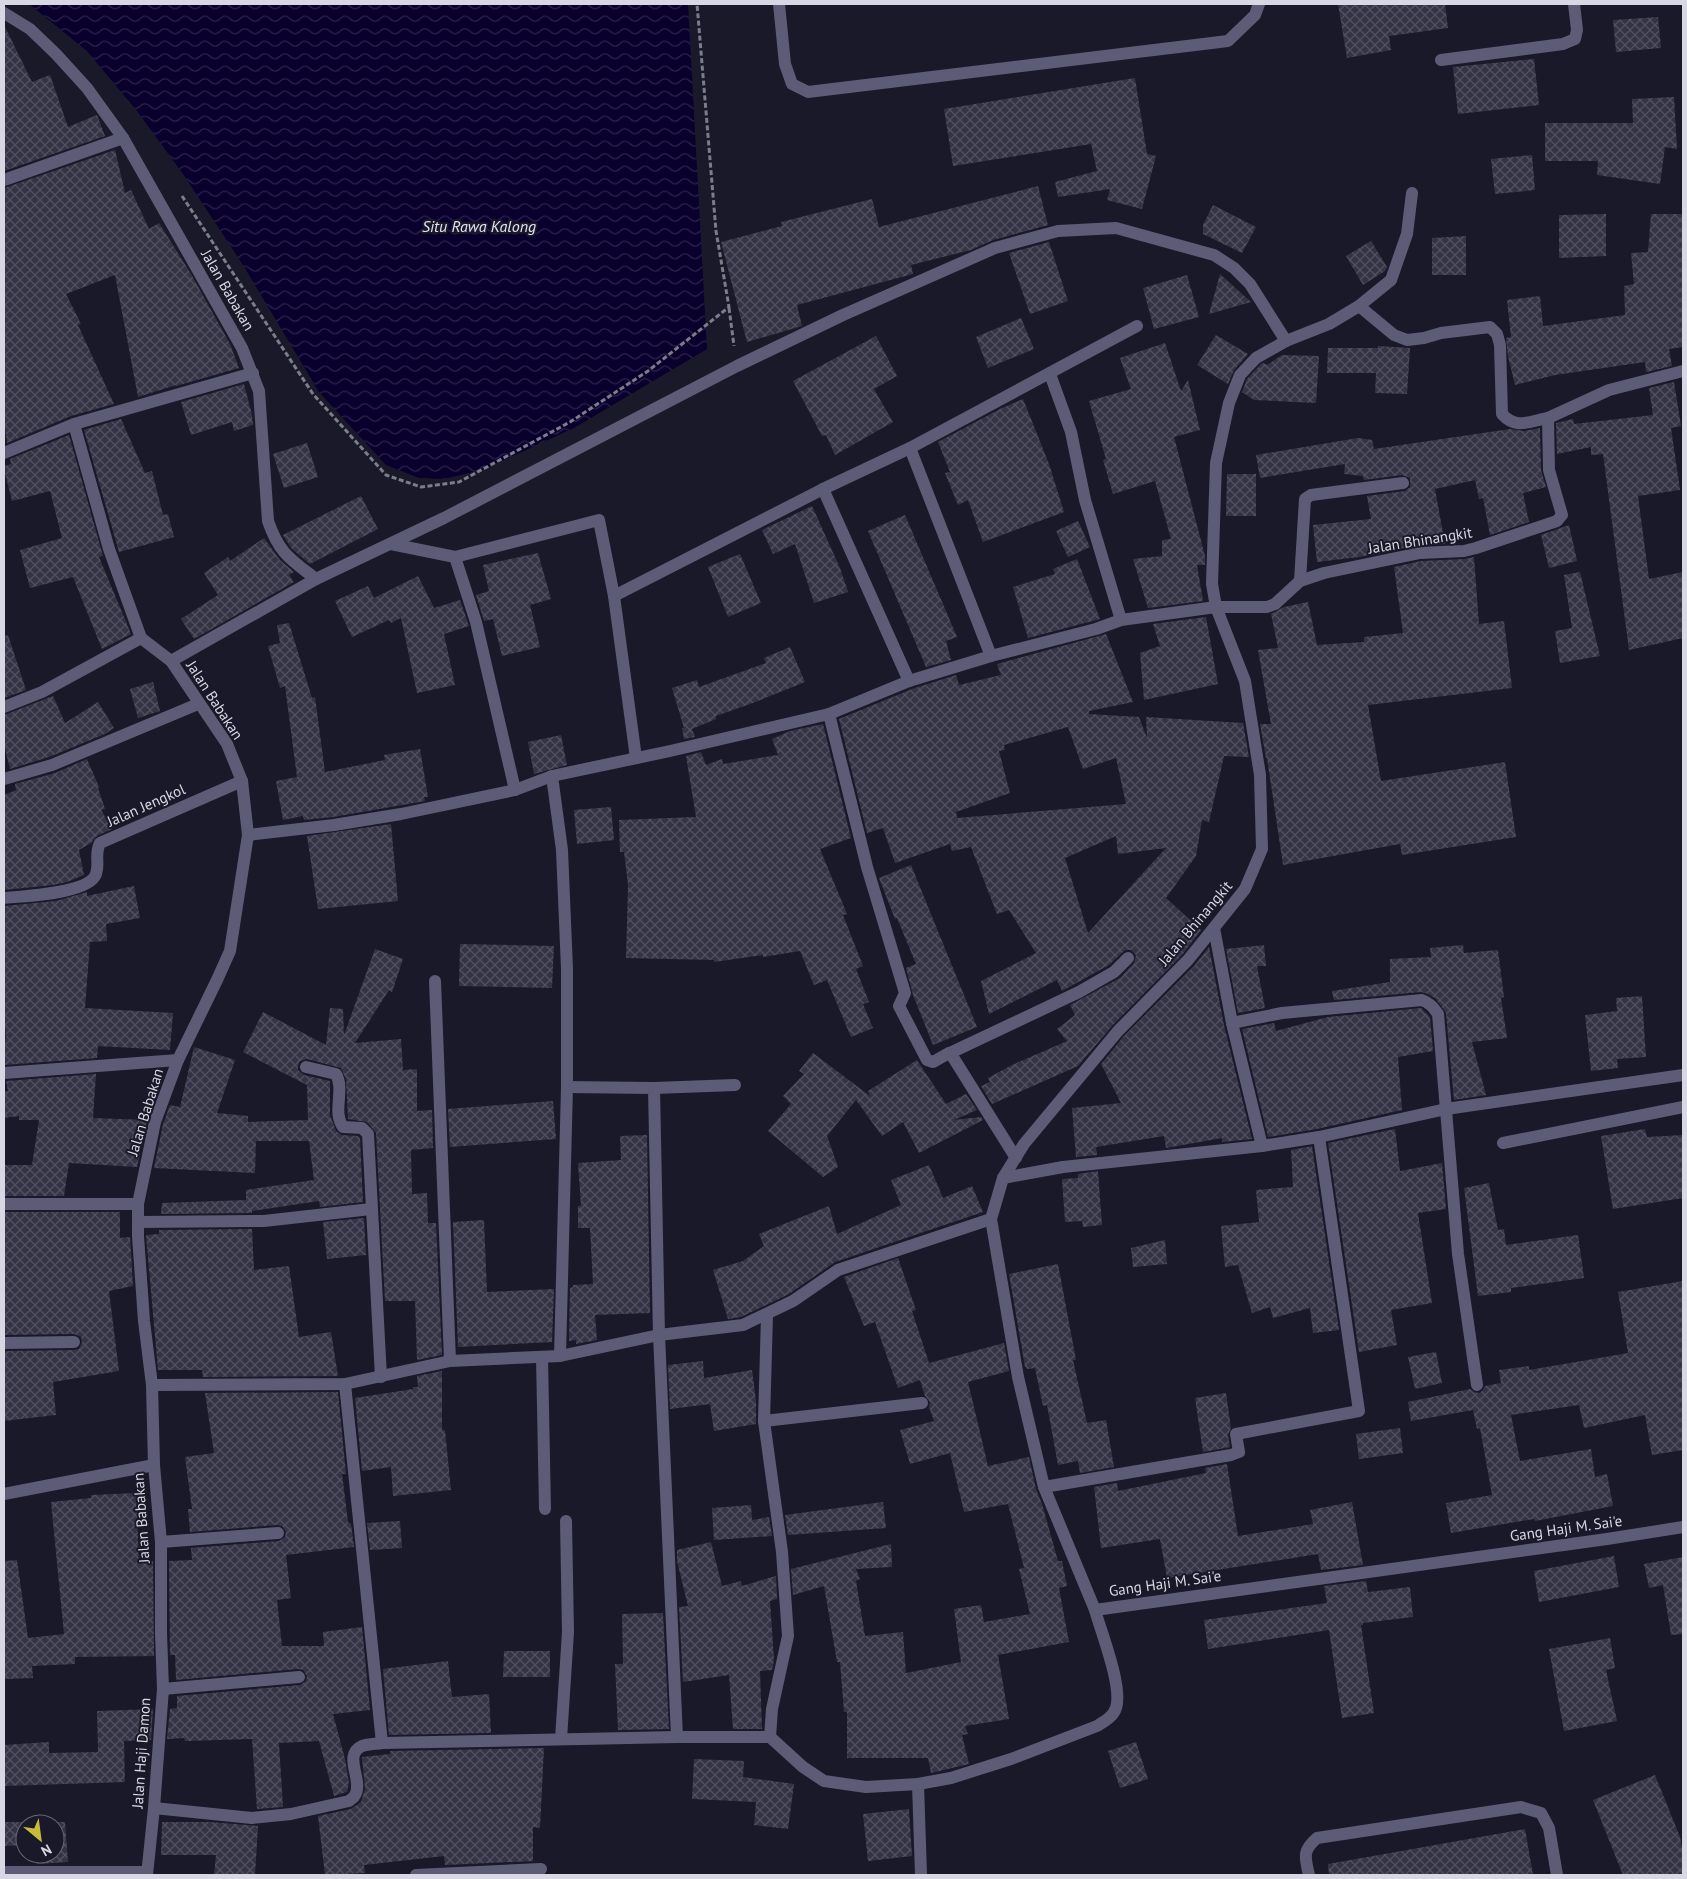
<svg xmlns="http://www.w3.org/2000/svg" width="1687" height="1879" viewBox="0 0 1687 1879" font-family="'PT Sans',sans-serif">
  <defs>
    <pattern id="water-waves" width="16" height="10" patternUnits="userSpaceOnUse" patternTransform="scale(1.25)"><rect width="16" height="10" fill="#09002d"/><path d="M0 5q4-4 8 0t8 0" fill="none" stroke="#2c244b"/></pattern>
    <pattern id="building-cross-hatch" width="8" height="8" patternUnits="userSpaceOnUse" patternTransform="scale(1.25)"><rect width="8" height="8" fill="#343446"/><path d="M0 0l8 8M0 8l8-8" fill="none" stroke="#515161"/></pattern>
  </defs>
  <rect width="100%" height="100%" fill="#191929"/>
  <path fill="url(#water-waves)" d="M29 4H688L707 349 574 428 482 470 444 479 419 478 386 465 319 392 243 265 183 174 137 111 87 51Z"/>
  <g fill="url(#building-cross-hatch)" fill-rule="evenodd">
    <path d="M1338 4H1445L1448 28 1389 36 1391 50 1347 58Z"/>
    <path d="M1658 17 1661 48 1616 52 1613 20Z"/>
    <path d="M4 25 32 82 50 75 68 127 97 115 105 136 4 171Z"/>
    <path d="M1534 59 1539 105 1458 114 1453 67Z"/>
    <path d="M1135 78 1147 154 1156 156 1142 209 1107 200 1110 189 1058 197 1055 182 1097 171 1091 144 953 166 944 109Z"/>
    <path d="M1674 97 1677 149 1665 147 1660 184 1597 175 1598 161H1545V123H1633L1632 99Z"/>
    <path d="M115 150 125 193 131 190 149 229 159 223 191 274 230 344 239 368 176 386V385L138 397 115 275 66 294 81 324 78 325 114 404 71 416 7 443 4 422V188Z"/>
    <path d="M1532 155 1535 190 1495 194 1491 159Z"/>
    <path d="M1038 186 1048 225 993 240 971 250 911 265 913 274 797 305 802 326 747 342 721 242 782 226 781 222 872 199 879 227Z"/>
    <path d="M1213 205 1256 227 1242 253 1203 234V225Z"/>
    <path d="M1606 214V256L1559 258V215Z"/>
    <path d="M1651 214H1683V347L1669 349 1672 366 1646 372 1645 362 1555 375 1515 385 1508 356 1506 338 1511 337 1507 300 1540 296 1543 326 1625 315 1624 286 1634 284 1631 253 1648 252Z"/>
    <path d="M1466 236V275H1432V238Z"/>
    <path d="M1371 241 1387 267 1385 271 1363 285 1346 256Z"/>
    <path d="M1049 242 1068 301 1030 314 1009 253Z"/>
    <path d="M1220 274 1251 302 1209 314Z"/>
    <path d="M1187 275 1199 317 1154 329 1143 288Z"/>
    <path d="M1021 318 1034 349 988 368 976 337Z"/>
    <path d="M1216 335 1248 354 1234 370 1228 384 1197 365Z"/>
    <path d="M876 336 897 376 874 389 893 422 835 455 826 435 822 436 793 381Z"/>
    <path d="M1165 343 1181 391 1188 380 1200 430 1174 437 1205 556V565H1197L1203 601 1148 608 1133 559 1162 556V540L1171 539 1155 481 1113 494 1103 460 1106 459 1089 401 1131 389 1120 358Z"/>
    <path d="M1378 346 1410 348 1407 394 1375 393 1376 373H1327L1328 348H1378Z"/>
    <path d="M1282 355 1319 356 1316 403 1254 400 1242 392 1247 379 1261 364 1263 363 1267 365Z"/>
    <path d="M1674 382 1681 426 1671 428 1680 490 1638 496 1649 579 1683 572V638L1629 650 1603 454 1591 455V447L1557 454 1556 423 1573 419 1574 424 1653 415 1649 388Z"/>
    <path d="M244 384 252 415 253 425 234 431 232 422 191 435 181 402Z"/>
    <path d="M1023 399 1049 464 1064 512 983 542 968 500 958 505 945 473 950 472 938 442 1000 409Z"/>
    <path d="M121 419 145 473 152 471 163 515 168 514 174 537 119 552 84 430Z"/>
    <path d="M1540 428 1541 470 1546 487 1523 493 1529 522 1490 535 1483 498 1479 499 1475 480 1435 489 1445 544 1418 545 1359 557 1317 562 1313 525 1371 519 1367 496 1405 491 1410 487V478L1402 475 1364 480 1363 476 1344 474 1345 464 1260 478 1256 455 1358 438 1372 440 1374 449 1510 429 1524 431Z"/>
    <path d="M69 435 103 556 99 557 131 634 102 649 73 577 30 588 20 550 62 538 50 491 12 501 4 469V466L11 464 10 459Z"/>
    <path d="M307 443 318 477 284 488 273 454Z"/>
    <path d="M1227 474H1256V516H1226Z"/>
    <path d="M361 496 378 529 310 564 292 549 284 537 283 535Z"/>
    <path d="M812 506 840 568 848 592 814 603 795 544 773 554 762 530Z"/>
    <path d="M905 515 957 637 946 641 951 660 926 667 868 531Z"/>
    <path d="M1078 521 1090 547 1068 557 1056 531Z"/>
    <path d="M1569 525 1577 561 1549 568 1541 535Z"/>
    <path d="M264 538 280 560 294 572 289 575 294 582 194 639 181 619 218 595 204 573 228 557 230 561Z"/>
    <path d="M538 553 551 599 530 605 540 647 502 656 493 619 484 621 476 595 489 591 483 565Z"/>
    <path d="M740 554 761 603 728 617 708 567Z"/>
    <path d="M1474 557 1479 624 1504 621 1512 688 1368 705 1381 781 1505 762 1516 837 1402 855 1400 844 1283 865 1267 758H1266L1260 724H1271L1258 650 1278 648 1271 614 1284 607 1308 602 1317 645 1364 642V637L1403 633 1394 567 1421 561 1465 559Z"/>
    <path d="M1077 559 1100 619 1028 638 1013 587 1055 574 1053 569Z"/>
    <path d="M1580 572 1600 656 1560 663 1555 631 1572 628 1564 575Z"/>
    <path d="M418 576 434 608 460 600 469 626 444 634 455 685 417 693 401 618 391 623 389 620 352 637 335 601 368 586 374 598Z"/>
    <path d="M1206 617 1218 684 1144 700 1140 653 1160 646 1153 624Z"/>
    <path d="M289 623 312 698 315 697 325 772 385 760 384 755 420 749 428 797H424L425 801 333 817 304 820 303 816 283 820 276 781 297 777 285 686 280 688 268 646 280 643 277 625Z"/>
    <path d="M1106 634 1133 702 1089 711V714L1139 717 1147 738 1146 717 1243 723 1249 757 1224 756 1209 822 1202 820 1196 856 1166 898 1201 930 1182 955 1112 1026 1078 1066 992 1104 981 1086 990 1082 988 1078 1010 1066 1067 1041 1057 1029 1075 1015 1070 1005 1120 978 1134 963 1136 955 1131 950H1125L1109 965 1062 991 1057 980 989 1014 981 981 1036 953 1009 910 997 914 971 847 952 851 950 844 895 863 883 828 867 833 839 719 912 689 956 675 959 685 1001 675 997 664ZM1068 727 1083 769 1116 758 1126 804 957 818 956 812 1010 793 999 751 1005 750 1004 745ZM1116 836 1118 854 1166 848 1088 933 1065 858Z"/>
    <path d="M8 635 26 690 4 698V636Z"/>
    <path d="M790 647 805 682 753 703 716 716V719L692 729 695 737 684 739 682 728H684L672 688 697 680 699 687 766 663 764 658Z"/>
    <path d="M153 682 160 711 138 718 130 689Z"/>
    <path d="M53 696 65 723 98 702 114 728 105 734 49 757 10 769 4 745V715Z"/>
    <path d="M823 724 851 838 820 849 847 914 843 915 863 966 856 969 869 1002 863 1004 873 1028 851 1037 827 980 814 985 800 951 763 957V955L714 962V960L626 958 628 885 624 852H620L619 820 696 817 686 756 701 752 706 765 722 759 723 764 778 755 772 739 790 731Z"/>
    <path d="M561 735 567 765 534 774 528 742Z"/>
    <path d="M87 759 99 787 98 788 105 809 101 810 112 829 97 836 91 843 79 850 84 875 67 882 53 885 4 890V795L16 790 15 784 55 773Z"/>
    <path d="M611 807 614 840 577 844 574 810Z"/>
    <path d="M391 824 398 901 318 909 307 836Z"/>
    <path d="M911 865 977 1027 933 1045 913 995 906 968 916 964 897 918 895 919 879 878Z"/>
    <path d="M134 886 140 918 106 924 107 941 90 942 85 1008 173 1013 170 1050 98 1046 97 1058 4 1065V1039H6L4 1014V906L56 901 87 892V896Z"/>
    <path d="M460 944 554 946 552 988 459 986Z"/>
    <path d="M1264 945 1266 966H1257L1265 1008 1238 1013 1226 949Z"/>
    <path d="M1463 945 1464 953 1498 950 1504 997 1501 998 1507 1038 1472 1042 1486 1095 1454 1100 1446 1013 1436 999 1428 994 1421 992 1334 1000 1332 991 1390 982V959L1431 957 1430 948Z"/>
    <path d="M1209 947 1224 1025 1252 1139 1222 1142V1138L1166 1148 1164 1136 1096 1147 1097 1155 1076 1157 1072 1108 1121 1103 1101 1064 1124 1036 1194 966Z"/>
    <path d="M375 949 403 959 392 992 389 990 355 1043 401 1039 403 1070 417 1069V1111L432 1110 433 1148 411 1150 412 1194 427 1193 428 1223H436L442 1355 417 1360 415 1301H385L376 1133 367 1122 348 1119 346 1079 341 1068 307 1059 300 1061 298 1066V1070L304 1075 330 1081V1115L336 1131 342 1135 358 1136 360 1138 363 1202 320 1207 319 1201 252 1211V1213L161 1214 162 1203 246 1200V1190L314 1180 309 1141H256L255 1173 154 1168 163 1124 170 1105 180 1107 194 1047 235 1060 217 1113 248 1116V1122L308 1120 307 1085 243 1052 263 1012 326 1045 330 1008 343 1009 344 1035Z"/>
    <path d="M1642 996 1646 1057 1617 1059 1618 1068 1591 1071 1585 1015 1617 1011 1616 998Z"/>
    <path d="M1421 1008 1430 1017 1433 1051 1398 1057 1402 1110 1317 1129 1268 1137 1242 1029 1274 1023 1276 1031 1328 1017Z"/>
    <path d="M813 1053 870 1096 868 1091 917 1060 946 1104 966 1094 977 1110 954 1120 981 1117 983 1120 919 1153 903 1122 882 1136 856 1100 827 1136 838 1167 823 1177 768 1131 791 1104 783 1096 804 1074 799 1071Z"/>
    <path d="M96 1074 93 1118 147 1120 137 1167 69 1163 64 1196H4V1165H32L39 1120H19V1116L4 1118V1091H8L6 1081Z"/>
    <path d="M553 1101 556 1139 450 1147 448 1109Z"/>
    <path d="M1395 1129 1400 1171 1442 1163 1446 1209 1418 1213 1432 1303 1391 1310 1397 1345 1359 1352 1328 1143Z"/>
    <path d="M1645 1129 1647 1137 1683 1135V1198L1613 1209 1601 1136Z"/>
    <path d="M647 1135 650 1313 595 1315 597 1340 576 1344V1340L569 1341 570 1288 573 1287V1285L593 1284 590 1228H578V1206H581L578 1163 621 1160 620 1136Z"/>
    <path d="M1312 1146 1339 1330 1313 1333 1310 1308 1273 1318 1270 1307 1252 1313 1238 1265 1225 1267 1221 1226 1259 1222 1256 1190 1293 1187 1291 1150Z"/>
    <path d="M929 1165 943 1198 972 1186 983 1212 835 1262 789 1294 741 1317 728 1319 713 1270 743 1261 764 1246 759 1234 829 1206 837 1234 901 1205 891 1180Z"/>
    <path d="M1098 1171 1102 1225 1083 1227 1082 1221 1065 1222 1062 1179 1078 1178V1174Z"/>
    <path d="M1489 1183 1498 1230 1504 1229 1506 1245 1578 1235 1584 1278 1511 1288V1292L1478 1296 1464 1188Z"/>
    <path d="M4 1212H120V1238L130 1237 133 1286 109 1291 119 1371 53 1382 56 1415 4 1421V1351L74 1350 79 1349 82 1342 81 1337 74 1334 4 1335Z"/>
    <path d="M364 1218 366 1255 327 1259 323 1222Z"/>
    <path d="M484 1220 487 1292 554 1289 552 1342 458 1347 453 1222Z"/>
    <path d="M252 1229 254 1270 289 1266 299 1337 331 1332 338 1376 203 1377 202 1370H158L146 1235 159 1234V1230Z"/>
    <path d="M1165 1240 1167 1264 1133 1267 1131 1248Z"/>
    <path d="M898 1258 916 1310 912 1311 929 1363 1004 1343 1009 1371 968 1382 988 1466 1029 1457 1036 1489 1042 1504 1058 1561H1062L1067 1586 1059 1588 1069 1642 998 1655 1009 1719 965 1726 968 1734 962 1735 969 1764 931 1773 928 1758H847V1712H844L840 1662H837L824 1586 793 1595 791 1569 891 1544 892 1567 856 1569 860 1579 856 1581 865 1636 903 1632 906 1673 961 1662 954 1609 981 1605 984 1622 1030 1614 1019 1569 1024 1568 1008 1504 964 1512 950 1453 910 1464 900 1430 934 1421 929 1407 930 1402 925 1396 920 1380 898 1388 875 1322 864 1326 844 1277Z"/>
    <path d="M1058 1264 1076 1360H1073L1087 1423 1106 1420 1114 1467 1080 1473 1078 1461 1058 1465 1047 1405 1043 1406 1035 1368 1027 1369 1026 1367H1025L1009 1274Z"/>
    <path d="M1683 1281V1450L1652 1455 1645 1415 1584 1428 1579 1405 1511 1415 1520 1461 1591 1449 1595 1477 1607 1474 1613 1506 1535 1521 1534 1519 1451 1533 1446 1503 1492 1495 1480 1428 1477 1429 1473 1410 1411 1421 1408 1402 1470 1389 1474 1392 1479 1393 1482 1391 1485 1386 1501 1383 1499 1370 1529 1366V1370L1628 1353 1618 1292Z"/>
    <path d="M1436 1352 1442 1383 1415 1389 1408 1357Z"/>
    <path d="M703 1361 704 1378 752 1370 756 1401V1424L714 1431 710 1404 670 1409 668 1365Z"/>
    <path d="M442 1371V1430H445L451 1490 393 1496 391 1467 362 1471 355 1398 413 1389V1387H418L417 1376Z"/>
    <path d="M338 1392 346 1474H342L348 1522 351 1524 354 1547 286 1555 291 1598 277 1600 282 1646H324L323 1632 362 1627 370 1710 333 1714 345 1759 349 1783 347 1792 334 1796 319 1741 279 1743 283 1807 257 1809 252 1739 185 1741 184 1738 167 1739 170 1709 177 1708V1696L300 1685 306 1681 307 1676 303 1670 298 1669 176 1680 175 1655H170L169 1561 192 1560 191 1548 279 1541 285 1537 286 1532 282 1526 277 1525 190 1532 188 1509H192L185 1457 214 1453 205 1393Z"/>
    <path d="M1226 1393 1231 1428 1228 1435 1230 1447 1203 1452 1195 1398Z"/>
    <path d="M1400 1428 1403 1453 1359 1459 1356 1434Z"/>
    <path d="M1227 1464 1238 1536 1313 1524 1310 1510 1352 1502 1363 1565 1321 1570 1318 1554 1167 1578 1160 1539 1101 1548 1094 1487 1117 1483 1118 1491 1206 1473 1205 1468Z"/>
    <path d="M136 1493 139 1562 153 1561 154 1656 75 1657V1664L32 1666 33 1678 4 1679V1561L17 1560 28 1638 64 1634 51 1502 91 1498V1495Z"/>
    <path d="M883 1502 886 1528 788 1535 785 1515Z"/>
    <path d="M751 1505 752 1520 769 1517 772 1536 714 1540 712 1508Z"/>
    <path d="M400 1521 402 1548 370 1550 367 1523Z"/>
    <path d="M711 1542 722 1586 741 1581 742 1586 776 1576 777 1599 770 1601 774 1660 772 1670 760 1671 762 1729H733L729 1675 683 1682 679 1607 688 1606 677 1561V1550Z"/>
    <path d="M1614 1556 1619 1587 1539 1602 1534 1571Z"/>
    <path d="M1683 1557V1634L1671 1635 1663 1585 1649 1588 1644 1564Z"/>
    <path d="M1366 1581 1368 1592 1410 1587 1413 1617 1363 1623V1625H1361L1374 1713 1342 1718 1329 1630 1208 1649 1204 1620 1327 1603 1324 1586Z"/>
    <path d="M663 1613 669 1729 618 1730 615 1664H623L622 1614Z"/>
    <path d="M1610 1638 1615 1668 1606 1670 1617 1721 1564 1731 1549 1649Z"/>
    <path d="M504 1651H550V1677H503Z"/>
    <path d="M448 1661 452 1697 489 1694 491 1733 389 1735 383 1669Z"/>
    <path d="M153 1709 151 1740 124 1741 125 1782 4 1786V1745L49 1742V1753L98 1752 97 1711Z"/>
    <path d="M1136 1742 1148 1779 1120 1788 1108 1751Z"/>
    <path d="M544 1748 540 1828 533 1827V1861L445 1865 444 1856 364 1865 365 1873 325 1875 318 1816 351 1809 361 1802 365 1789 362 1757 390 1754V1751Z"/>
    <path d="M694 1759 744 1761 743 1777 794 1784 788 1829 754 1825 756 1802 692 1799Z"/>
    <path d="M1655 1775 1680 1837 1683 1853V1875H1623L1593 1800Z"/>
    <path d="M909 1809 912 1856 868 1861 863 1814Z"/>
    <path d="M4 1822H65L68 1862 37 1864V1854H55V1824H25V1845L4 1846Z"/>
    <path d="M162 1822H210L258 1826 255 1875H214L216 1855H161Z"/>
    <path d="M1525 1829 1533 1875H1329L1328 1864Z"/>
  </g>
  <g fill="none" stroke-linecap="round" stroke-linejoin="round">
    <g stroke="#7c7c8a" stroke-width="3" stroke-dasharray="5 2.5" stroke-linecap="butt">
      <path d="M182 196 313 394 386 475 421 487 459 482 570 422 648 371 729 307 716 231 697 4"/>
      <path d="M729 308 734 346"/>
    </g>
    <g stroke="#5c5c77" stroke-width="12">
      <path d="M779 4 785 64 792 84 808 92 1228 41 1255 15 1259 4"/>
      <path d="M1441 60 1563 44 1575 39 1577 30 1574 4"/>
      <path d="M1309 1875C1305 1857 1302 1851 1317 1838L1521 1807 1541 1813 1549 1828 1557 1875"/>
    </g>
    <g stroke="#5c5c77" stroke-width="12">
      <path d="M4 13 30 29 56 54 87 88 123 138 242 348 259 391 268 521C279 553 290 559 316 579"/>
      <path d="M4 180 123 138"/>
      <path d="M1412 193 1407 234 1391 280 1359 306 1329 324 1286 341 1256 358 1240 375 1229 403 1216 463 1212 584 1216 607 1245 681 1260 775 1262 849 1245 889 1188 960 1118 1031 1024 1144 1003 1178 991 1219 1018 1377 1044 1487 1095 1610 1607 1539 1683 1527"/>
      <path d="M1359 306 1394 335 1407 340 1424 338 1441 333 1490 327 1497 334 1500 345 1502 414C1516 430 1530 421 1548 418"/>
      <path d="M1050 374 1071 432 1085 500 1121 620"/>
      <path d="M74 424 109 549 141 638"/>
      <path d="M910 448 991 656"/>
      <path d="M4 453 74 424 253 373"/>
      <path d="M823 489 909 681"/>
      <path d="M391 544 455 557 599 520 614 596 636 758"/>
      <path d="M455 557 476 622 515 790"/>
      <path d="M1300 581 1305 499 1311 495 1403 483"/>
      <path d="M614 596 823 489 910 448 1137 326"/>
      <path d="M171 661 316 579 444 518 737 366 843 315 995 248 1058 231 1116 228 1214 255 1234 268 1250 284 1286 341"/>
      <path d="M4 707 42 692 141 638 171 661 227 744 242 781 248 835 230 951 217 980 178 1060 155 1122 138 1204V1236L144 1321 152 1385 154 1465 161 1542V1633L163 1689 154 1808 147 1875"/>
      <path d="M829 714 867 867 905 993 899 1006 927 1060 933 1062 949 1053 951 1054 1016 1158"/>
      <path d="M552 776 562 850 567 969V1087L560 1356"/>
      <path d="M4 779 52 765 198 704"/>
      <path d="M248 835 334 825 401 814 515 790 552 776 670 751 829 714 909 681 991 656 1096 629 1121 620 1216 607H1267L1275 604 1300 581 1324 573 1420 553 1464 551 1476 548 1557 521 1562 515 1549 470 1548 418 1609 390 1683 371"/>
      <path d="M4 898C23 896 89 894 96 874 100 863 94 855 100 843L242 781"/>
      <path d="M1214 928 1232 1023 1262 1146"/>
      <path d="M435 981 450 1361"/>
      <path d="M1232 1023 1282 1013 1422 1000C1430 1003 1433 1007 1438 1014L1458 1254 1477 1385"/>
      <path d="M950 1053 1079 992 1114 972 1128 958"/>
      <path d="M306 1067 336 1074C345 1090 332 1112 343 1127L362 1128 368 1134 381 1377"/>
      <path d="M4 1073 178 1060"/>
      <path d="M567 1087 654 1088 659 1335 677 1737"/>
      <path d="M654 1088 735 1085"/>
      <path d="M1503 1143 1683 1107"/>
      <path d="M1003 1178 1063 1167 1262 1146 1319 1137 1446 1109 1683 1075"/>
      <path d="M4 1204H138"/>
      <path d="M138 1222 264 1221 371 1209"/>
      <path d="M767 1315 764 1421 782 1552 788 1636 772 1709 770 1737"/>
      <path d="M4 1343 74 1342"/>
      <path d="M542 1357 545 1509"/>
      <path d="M345 1384 382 1743"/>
      <path d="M152 1385 345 1384 450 1361 560 1356 659 1335 743 1325 793 1301 838 1270 991 1219"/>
      <path d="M764 1421 922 1403"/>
      <path d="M1044 1487 1231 1455 1239 1452 1236 1434 1359 1411 1319 1137"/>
      <path d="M4 1494 154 1465"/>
      <path d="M161 1542 278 1533"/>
      <path d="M163 1689 299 1677"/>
      <path d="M561 1739 568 1632 566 1521"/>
      <path d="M918 1784 921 1875"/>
      <path d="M154 1808 252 1818 291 1814 349 1801C351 1799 354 1798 355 1795 364 1781 342 1755 362 1746 368 1744 376 1744 382 1743L677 1737H770L803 1767 824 1781 866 1787 918 1784 951 1778 1011 1759 1097 1726C1105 1721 1113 1717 1116 1708 1123 1687 1101 1632 1095 1610"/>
      <path d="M4 1872H147"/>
      <path d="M416 1875 541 1869"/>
    </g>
  </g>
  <g text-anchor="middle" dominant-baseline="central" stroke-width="4" stroke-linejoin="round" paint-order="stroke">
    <g font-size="15" fill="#d7d8e3" stroke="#191929">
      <text transform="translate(228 290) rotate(60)">Jalan Babakan</text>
      <text transform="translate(1420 540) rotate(-9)">Jalan Bhinangkit</text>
      <text transform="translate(215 700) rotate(57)">Jalan Babakan</text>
      <text transform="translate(146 805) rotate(-24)">Jalan Jengkol</text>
      <text transform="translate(1195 923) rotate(-50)">Jalan Bhinangkit</text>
      <text transform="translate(145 1112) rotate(-73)">Jalan Babakan</text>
      <text transform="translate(141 1518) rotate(-94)">Jalan Babakan</text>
      <text transform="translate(1566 1528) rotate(-8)">Gang Haji M. Sai'e</text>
      <text transform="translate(1165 1583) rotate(-8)">Gang Haji M. Sai'e</text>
      <text transform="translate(141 1753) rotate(-86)">Jalan Haji Damon</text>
    </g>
    <g font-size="16" font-style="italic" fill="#e1e1f4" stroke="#191929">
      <text x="479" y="226">Situ Rawa Kalong</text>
    </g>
  </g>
  <rect width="1687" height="1879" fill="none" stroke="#d7d8e3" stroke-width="10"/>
  <g transform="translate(40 1839) rotate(151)"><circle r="24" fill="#191929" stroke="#656573"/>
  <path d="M0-4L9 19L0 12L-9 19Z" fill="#c7bb3c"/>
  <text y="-8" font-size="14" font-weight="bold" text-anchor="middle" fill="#d7d8e3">N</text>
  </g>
</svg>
